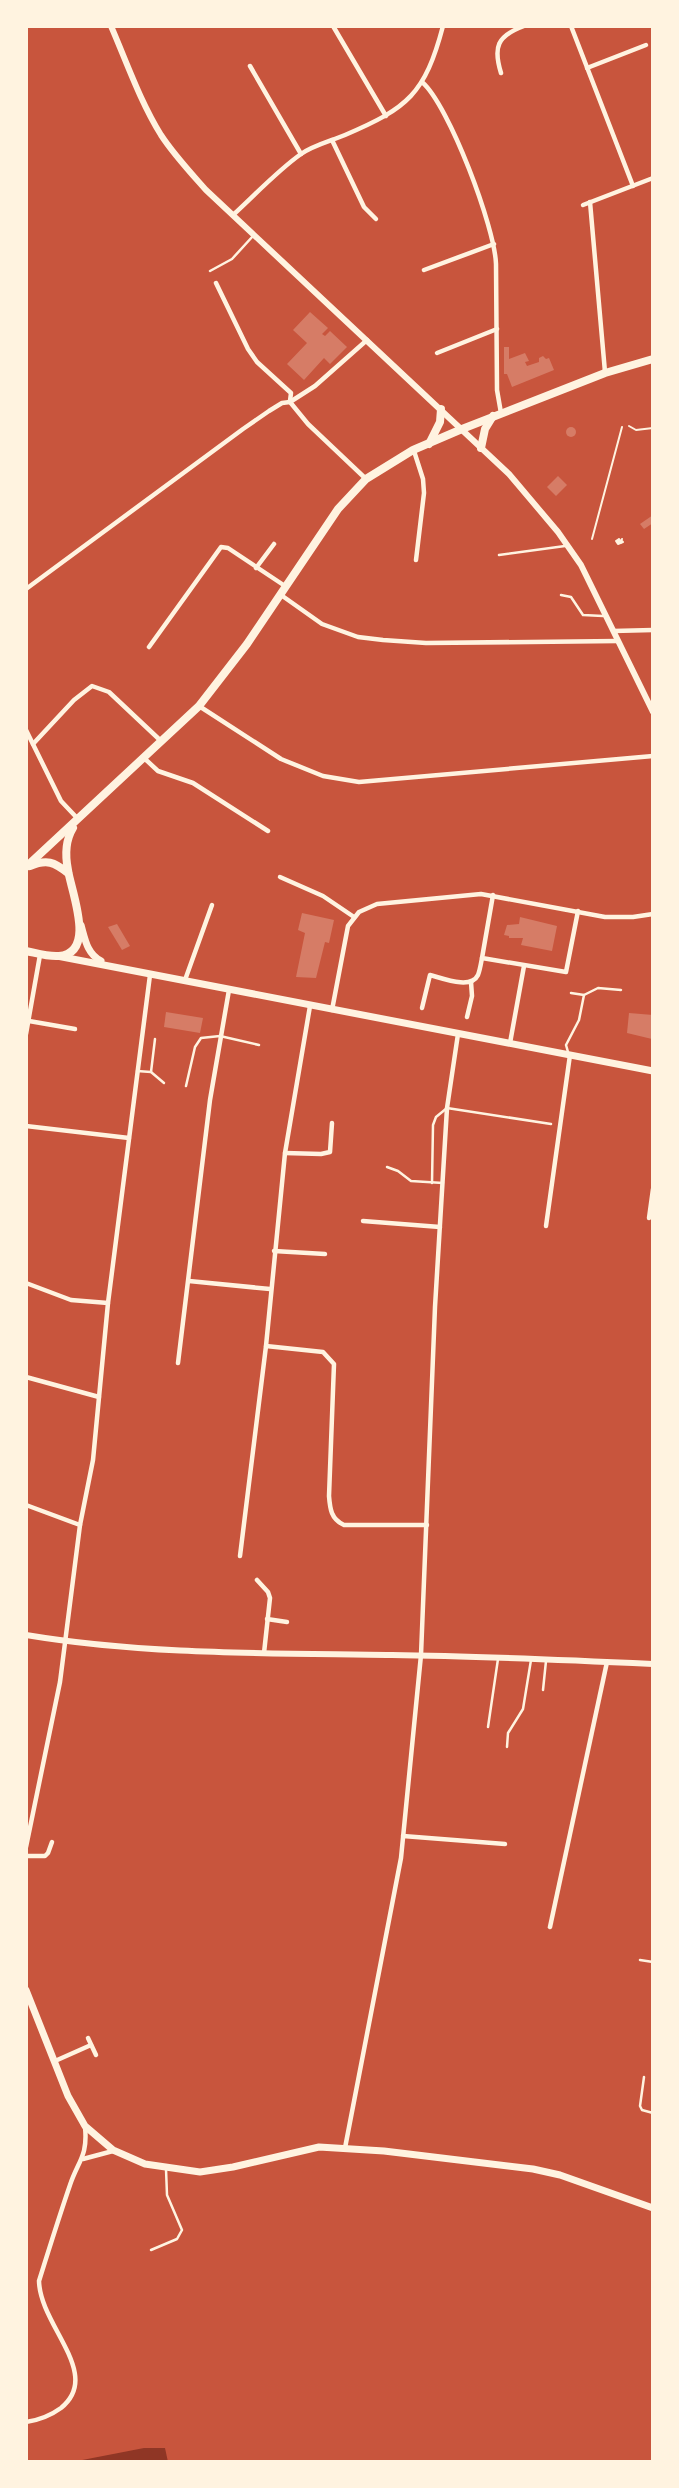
<svg xmlns="http://www.w3.org/2000/svg" width="679" height="2488" viewBox="0 0 679 2488" font-family="'Nunito Sans',sans-serif">
  <rect width="100%" height="100%" fill="#c8553d"/>
  <path fill="#8f3625" d="M144 2448H165L168 2462H72Z"/>
  <g fill="#d67c66">
    <path d="M310 312 328 328 322 334 325 336 330 331 347 347 330 364 324 358 304 380 287 364 307 343 293 330Z"/>
    <path d="M504 347H509V359L525 353 529 361 525 362 527 366 539 362V358L543 356 546 359 549 358 554 370 512 387 507 374H504Z"/>
    <circle cx="571" cy="432" r="5"/>
    <path d="M558 476 567 485 556 496 547 487Z"/>
    <path d="M653 515V523L644 529 640 524Z"/>
    <path d="M302 913 334 920 329 943 325 942 316 978 296 977 305 933 298 930Z"/>
    <path d="M520 917 557 926 552 951 521 945 523 938H509V936L504 935 507 925 519 924Z"/>
    <path d="M117 924 130 946 122 950 108 927Z"/>
    <path d="M166 1012 203 1018 200 1033 164 1027Z"/>
    <path d="M629 1013 653 1015 652 1039 627 1033Z"/>
  </g>
  <g fill="none" stroke-linecap="round" stroke-linejoin="round">
    <g stroke="#fff3e0" stroke-width="2">
      <path d="M629 426 636 430 653 428"/>
      <path d="M592 539 622 427"/>
      <path d="M620 541 619 539 616 541 618 544 623 542 622 541 621 543H619L617 541 618 540 620 543 622 539"/>
    </g>
    <g stroke="#fff3e0" stroke-width="2.5">
      <path d="M210 271 232 259 253 236"/>
      <path d="M499 555 565 546"/>
      <path d="M561 595 571 597 583 615 603 616"/>
      <path d="M571 993 584 995 598 988 621 990"/>
      <path d="M568 1052 566 1045 579 1020 584 995"/>
      <path d="M137 1071 151 1072 164 1083"/>
      <path d="M151 1072 155 1039"/>
      <path d="M186 1086 195 1047 201 1038 220 1036 259 1045"/>
      <path d="M387 1167 398 1171 411 1181 443 1183"/>
      <path d="M432 1183 433 1125 436 1117 447 1108 551 1124"/>
      <path d="M543 1690 546 1661"/>
      <path d="M488 1727 498 1659"/>
      <path d="M507 1747 508 1733 523 1709 531 1660"/>
      <path d="M640 1960 653 1962"/>
      <path d="M653 2049V2021"/>
      <path d="M644 2077 640 2106 642 2110 653 2113"/>
      <path d="M151 2250 177 2239 182 2230 167 2195 166 2169"/>
    </g>
    <g stroke="#fff3e0" stroke-width="4.5">
      <path d="M333 26 386 116"/>
      <path d="M571 26 633 186"/>
      <path d="M250 66 301 154"/>
      <path d="M587 68 646 45"/>
      <path d="M501 73C493 47 497 36 524 26"/>
      <path d="M422 82C449 105 495 228 496 264L497 390 501 413"/>
      <path d="M332 140 364 207 376 219"/>
      <path d="M590 202 605 372"/>
      <path d="M583 205 653 178"/>
      <path d="M233 215C255 195 277 171 301 154 314 145 331 141 345 135 408 108 425 94 443 26"/>
      <path d="M424 270 494 244"/>
      <path d="M216 283 248 349 257 362 291 393 290 401"/>
      <path d="M437 353 497 329"/>
      <path d="M290 402 308 424 365 478"/>
      <path d="M414 451 423 479 424 493 416 560"/>
      <path d="M256 568 274 544"/>
      <path d="M26 589 243 429 269 411 282 403 290 402 315 386 367 340"/>
      <path d="M281 595 322 624 358 637 383 640 426 643 618 641"/>
      <path d="M613 631 653 630"/>
      <path d="M149 647 221 547 228 548 285 586"/>
      <path d="M199 706 281 759 323 776 359 782 653 756"/>
      <path d="M26 730 61 801 78 819"/>
      <path d="M33 744 74 700 92 686 109 692 161 741"/>
      <path d="M144 758 158 771 193 783 268 831"/>
      <path d="M280 877 323 896 354 917"/>
      <path d="M493 895 482 958 566 972 578 911"/>
      <path d="M185 980 212 905"/>
      <path d="M422 1008 430 975C442 978 471 990 478 975 480 970 481 963 482 958"/>
      <path d="M332 1010 348 926 359 912 377 904 481 894 605 917H633L653 914"/>
      <path d="M467 1017 472 996 471 982"/>
      <path d="M29 1021 75 1029"/>
      <path d="M26 1034 40 955"/>
      <path d="M510 1043 524 966"/>
      <path d="M26 1126 129 1138"/>
      <path d="M285 1153 321 1154 330 1152 332 1123"/>
      <path d="M649 1218 653 1189"/>
      <path d="M363 1221 440 1227"/>
      <path d="M546 1226 570 1055"/>
      <path d="M274 1251 325 1254"/>
      <path d="M189 1281 270 1289"/>
      <path d="M26 1283 71 1300 108 1303"/>
      <path d="M266 1346 323 1352 334 1364 329 1496C330 1509 331 1519 344 1525H427"/>
      <path d="M178 1363 210 1100 229 990"/>
      <path d="M26 1377 99 1397"/>
      <path d="M26 1505 80 1525"/>
      <path d="M240 1556 266 1346 285 1153 310 1006"/>
      <path d="M257 1580 268 1592 270 1598 264 1653"/>
      <path d="M267 1619 287 1622"/>
      <path d="M403 1836 505 1844"/>
      <path d="M26 1847 60 1682 80 1525 93 1460 108 1303 150 975"/>
      <path d="M26 1856H45L48 1853 52 1842"/>
      <path d="M550 1927 607 1662"/>
      <path d="M88 2038 96 2055"/>
      <path d="M55 2061 91 2045"/>
      <path d="M345 2148 401 1858 421 1655 435 1307 447 1108 458 1034"/>
      <path d="M83 2159 113 2151"/>
      <path d="M26 2422C40 2420 50 2416 61 2408 103 2374 40 2326 39 2281 49 2249 59 2217 70 2185 78 2161 88 2156 85 2127"/>
    </g>
    <g stroke="#fff3e0" stroke-width="6">
      <path d="M111 26C127 63 140 101 161 135 174 155 191 173 206 190L509 474 558 532 581 565 653 712"/>
      <path d="M26 1635C146 1655 271 1653 392 1655 479 1656 566 1660 653 1664"/>
    </g>
    <g stroke="#fff3e0" stroke-width="7">
      <path d="M81 925C85 939 87 954 101 961"/>
      <path d="M57 956 653 1071"/>
      <path d="M26 1990 68 2096 85 2126 113 2150 145 2164 200 2172 233 2167 319 2147 384 2151 533 2169 560 2175 653 2208"/>
    </g>
    <g stroke="#fff3e0" stroke-width="8">
      <path d="M429 444 440 422 441 409"/>
      <path d="M481 448 485 429 493 416"/>
      <path d="M30 866C47 859 54 862 68 873"/>
      <path d="M26 867 199 706 247 644 338 509 366 479 413 450 462 429 605 373 653 359"/>
      <path d="M26 951C36 953 48 957 59 956 97 953 71 891 68 870 65 855 65 841 73 828"/>
    </g>
  </g>
  <rect width="679" height="2488" fill="none" stroke="#fff3e0" stroke-width="56"/>
</svg>
